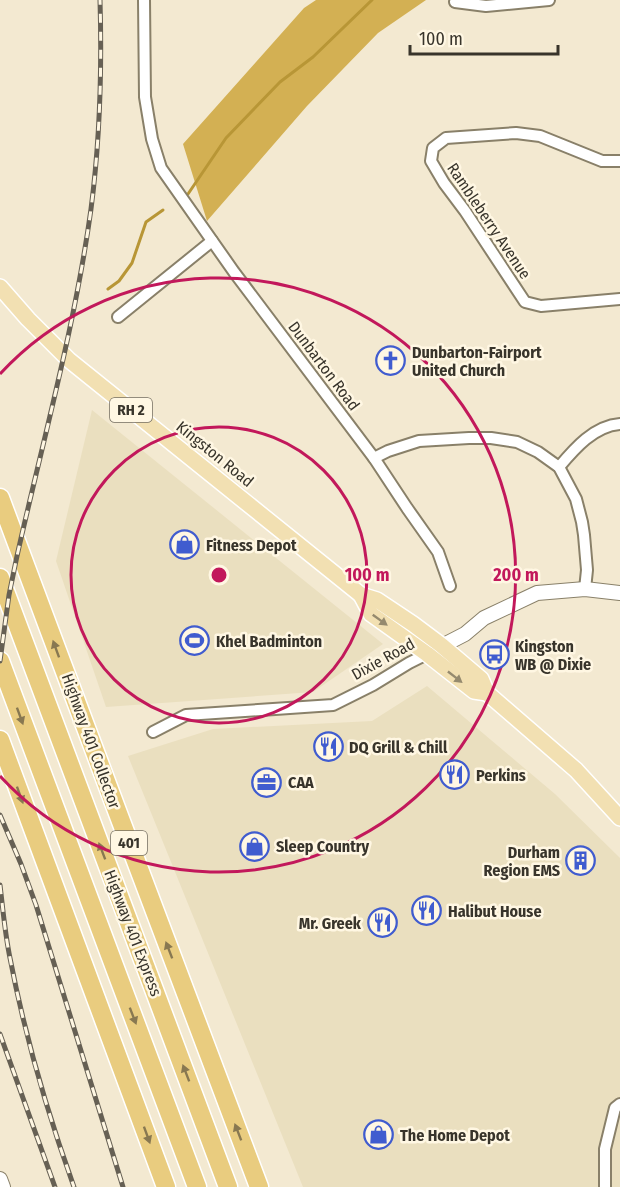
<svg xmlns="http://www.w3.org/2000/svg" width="620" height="1187" viewBox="0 0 620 1187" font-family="'Fira Sans Condensed',sans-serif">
  <rect width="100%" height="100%" fill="#f3e9d1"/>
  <g fill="#eadfbf">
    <path d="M92 410 383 644 313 692 106 707 56 561Z"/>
    <path d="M427 686 555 794 620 858V1187H303L128 756 213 729 372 721Z"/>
  </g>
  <path fill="#d3b053" d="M316 0H426L378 33 307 106 207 221 183 144 304 8Z"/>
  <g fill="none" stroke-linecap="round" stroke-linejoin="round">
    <g stroke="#b89636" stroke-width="3">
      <path d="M188 194 226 138 280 82 313 57 372 0"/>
      <path d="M108 289 119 281 132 263 146 222 163 210"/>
    </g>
    <defs>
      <g id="street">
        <path d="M144 0 145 97 152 139 161 168 234 272 374 458 407 508 438 552 450 586"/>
        <path d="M455 2 486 6 549 0"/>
        <path d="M620 161H602L540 136 516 133 446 138 433 148 431 161 444 183 465 211 525 302 541 306 620 299"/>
        <path d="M118 317 212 241"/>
        <path d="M374 458 388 451 419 441 469 438H491L517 442 538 452 559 467 576 499 582 522 584 535 587 570 585 589"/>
        <path d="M559 467C575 448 594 426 620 424"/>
        <path d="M153 732 186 715 333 705 373 685 409 663 427 654"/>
        <path d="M605 1187V1149L615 1108 620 1104"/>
      </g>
      <g id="secondary">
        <path d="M434 650 465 634 484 618 537 593 585 589 620 593"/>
        <path d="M0 1179 3 1187"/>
      </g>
      <g id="primary">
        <path d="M0 287 28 319 69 360 361 595 377 600 413 624 441 645 481 679 487 693 576 770 620 818"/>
        <path d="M361 595 371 614 427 654 474 691 487 693"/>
      </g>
      <g id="highway">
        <path d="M0 498 119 816 259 1187"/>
        <path d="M0 578 228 1187"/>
        <path d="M0 661 197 1187"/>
        <path d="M0 740 166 1187"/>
      </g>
    </defs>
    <use href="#street" stroke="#898069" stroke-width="14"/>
    <use href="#secondary" stroke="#898069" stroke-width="16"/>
    <use href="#primary" stroke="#fff" stroke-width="18"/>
    <use href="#highway" stroke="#fff" stroke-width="21"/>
    <use href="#street" stroke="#fff" stroke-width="10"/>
    <use href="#secondary" stroke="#fff" stroke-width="14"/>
    <use href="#primary" stroke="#f2e0b2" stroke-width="15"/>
    <use href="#highway" stroke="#e9cc7f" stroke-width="18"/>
    <defs>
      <g id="rail">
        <path d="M0 661 9 595 17 556C43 440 75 326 91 209 100 140 102 70 100 0"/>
        <path d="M0 815 21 864 36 905 123 1187"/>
        <path d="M0 885C3 910 5 934 10 958 25 1036 47 1112 74 1187"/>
        <path d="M0 1034 55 1187"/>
      </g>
    </defs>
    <use href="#rail" stroke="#666054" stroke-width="5"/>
    <use href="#rail" stroke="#fff7e3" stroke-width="3" stroke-dasharray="9" stroke-linecap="butt"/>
  </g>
  <defs><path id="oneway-solid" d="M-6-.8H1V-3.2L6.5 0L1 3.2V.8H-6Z" transform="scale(1.5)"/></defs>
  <g fill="#958a6e">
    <use href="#oneway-solid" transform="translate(380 620) rotate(36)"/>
    <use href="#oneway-solid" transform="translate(455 677) rotate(38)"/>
  </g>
  <g fill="#887851">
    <use href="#oneway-solid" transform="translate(56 649) rotate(-110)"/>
    <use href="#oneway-solid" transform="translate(20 716) rotate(70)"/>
    <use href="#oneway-solid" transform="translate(20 795) rotate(70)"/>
    <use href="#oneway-solid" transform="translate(102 851) rotate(-111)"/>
    <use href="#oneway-solid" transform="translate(169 950) rotate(-111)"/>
    <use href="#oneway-solid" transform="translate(133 1016) rotate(69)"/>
    <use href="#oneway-solid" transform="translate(186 1073) rotate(-111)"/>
    <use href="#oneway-solid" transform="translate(238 1132) rotate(-111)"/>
    <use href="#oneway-solid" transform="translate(147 1135) rotate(70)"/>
  </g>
  <g fill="none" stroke="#c2185b" stroke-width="3">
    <circle cx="219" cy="575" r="148"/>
    <path d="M0 374A297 297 0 1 1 0 776"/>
  </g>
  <defs>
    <symbol id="church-ring" viewBox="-11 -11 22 22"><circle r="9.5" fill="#fff7e3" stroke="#405ccf" stroke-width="1.5"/><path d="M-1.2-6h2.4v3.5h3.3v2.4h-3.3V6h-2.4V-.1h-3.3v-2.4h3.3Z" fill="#405ccf"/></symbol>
    <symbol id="shop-ring" viewBox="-11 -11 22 22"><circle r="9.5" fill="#fff7e3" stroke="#405ccf" stroke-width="1.5"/><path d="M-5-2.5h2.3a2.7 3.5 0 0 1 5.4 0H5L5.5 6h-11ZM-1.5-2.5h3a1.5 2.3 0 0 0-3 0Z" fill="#405ccf"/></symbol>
    <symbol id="stadium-ring" viewBox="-11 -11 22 22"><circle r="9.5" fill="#fff7e3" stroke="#405ccf" stroke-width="1.5"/><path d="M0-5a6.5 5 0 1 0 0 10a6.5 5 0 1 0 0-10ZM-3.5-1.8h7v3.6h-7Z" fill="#405ccf"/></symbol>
    <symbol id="bus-ring" viewBox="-11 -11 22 22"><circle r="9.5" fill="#fff7e3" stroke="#405ccf" stroke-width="1.5"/><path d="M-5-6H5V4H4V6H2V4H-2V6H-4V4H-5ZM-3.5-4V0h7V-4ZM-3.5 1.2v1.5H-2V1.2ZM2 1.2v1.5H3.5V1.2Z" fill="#405ccf"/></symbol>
    <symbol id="restaurant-ring" viewBox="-11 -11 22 22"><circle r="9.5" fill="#fff7e3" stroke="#405ccf" stroke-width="1.5"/><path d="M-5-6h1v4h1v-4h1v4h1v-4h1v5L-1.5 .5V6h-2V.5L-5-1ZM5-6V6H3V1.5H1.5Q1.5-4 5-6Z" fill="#405ccf"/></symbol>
    <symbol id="office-ring" viewBox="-11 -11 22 22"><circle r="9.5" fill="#fff7e3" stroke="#405ccf" stroke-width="1.5"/><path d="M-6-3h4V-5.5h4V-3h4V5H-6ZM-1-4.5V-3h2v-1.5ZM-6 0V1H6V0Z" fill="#405ccf"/></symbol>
    <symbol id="building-ring" viewBox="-11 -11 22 22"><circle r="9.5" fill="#fff7e3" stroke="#405ccf" stroke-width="1.5"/><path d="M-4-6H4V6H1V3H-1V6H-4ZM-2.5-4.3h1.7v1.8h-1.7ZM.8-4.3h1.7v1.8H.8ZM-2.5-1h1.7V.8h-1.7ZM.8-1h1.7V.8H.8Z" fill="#405ccf"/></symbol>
  </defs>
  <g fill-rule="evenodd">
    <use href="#church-ring" x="374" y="344" width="33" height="33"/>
    <use href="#shop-ring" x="168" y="528" width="33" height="33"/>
    <use href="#stadium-ring" x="178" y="624" width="33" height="33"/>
    <use href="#bus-ring" x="478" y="638" width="33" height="33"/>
    <use href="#restaurant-ring" x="312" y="730" width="33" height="33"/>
    <use href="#restaurant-ring" x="438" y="758" width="33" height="33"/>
    <use href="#office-ring" x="250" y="766" width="33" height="33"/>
    <use href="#shop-ring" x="238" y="830" width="33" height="33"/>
    <use href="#building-ring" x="564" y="844" width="33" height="33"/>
    <use href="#restaurant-ring" x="410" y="894" width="33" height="33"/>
    <use href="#restaurant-ring" x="366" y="906" width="33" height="33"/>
    <use href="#shop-ring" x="362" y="1118" width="33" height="33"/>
  </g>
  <g text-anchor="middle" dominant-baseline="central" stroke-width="5" stroke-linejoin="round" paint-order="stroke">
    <g fill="#fff7e3" stroke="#746e62" stroke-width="1.5">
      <rect x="110" y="398" width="42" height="24" rx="4.5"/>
      <rect x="111" y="831" width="36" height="24" rx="4.5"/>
    </g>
    <g font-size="15" font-weight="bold" fill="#38342b">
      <text x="131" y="410">RH 2</text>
      <text x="129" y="843">401</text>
    </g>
    <g font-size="16" fill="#38342b" stroke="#fff7e3">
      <text transform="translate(489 221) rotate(56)">Rambleberry Avenue</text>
      <text transform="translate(324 366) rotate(53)">Dunbarton Road</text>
      <text transform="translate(215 454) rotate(39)">Kingston Road</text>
      <text transform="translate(383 659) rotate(-29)">Dixie Road</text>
      <text transform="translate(91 741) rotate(70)">Highway 401 Collector</text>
      <text transform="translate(133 933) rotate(69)">Highway 401 Express</text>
    </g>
    <g font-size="16" font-weight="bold" fill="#38342b" stroke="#fff7e3" text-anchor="start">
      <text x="412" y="352">Dunbarton-Fairport<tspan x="412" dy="18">United Church</tspan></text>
      <text x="206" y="545">Fitness Depot</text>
      <text x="216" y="641">Khel Badminton</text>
      <text x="515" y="646">Kingston<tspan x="515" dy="18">WB @ Dixie</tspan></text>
      <text x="349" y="747">DQ Grill &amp; Chill</text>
      <text x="476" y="775">Perkins</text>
      <text x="288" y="782">CAA</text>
      <text x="276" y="846">Sleep Country</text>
      <text x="560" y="852" text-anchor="end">Durham<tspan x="560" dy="18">Region EMS</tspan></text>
      <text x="448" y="911">Halibut House</text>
      <text x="361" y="923" text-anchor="end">Mr. Greek</text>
      <text x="400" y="1135">The Home Depot</text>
    </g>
  </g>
  <circle cx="219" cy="575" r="9" fill="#c2185b" stroke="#fff7e3" stroke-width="3"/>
  <g font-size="18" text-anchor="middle" font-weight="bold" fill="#c2185b" stroke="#fff7e3" stroke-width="5" stroke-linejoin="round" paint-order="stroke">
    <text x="367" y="581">100 m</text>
    <text x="516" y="581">200 m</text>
  </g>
  <path d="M410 45v9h148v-9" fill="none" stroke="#38342b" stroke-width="3"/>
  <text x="419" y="45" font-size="18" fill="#38342b" stroke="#fff7e3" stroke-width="4.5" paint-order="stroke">100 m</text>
</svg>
